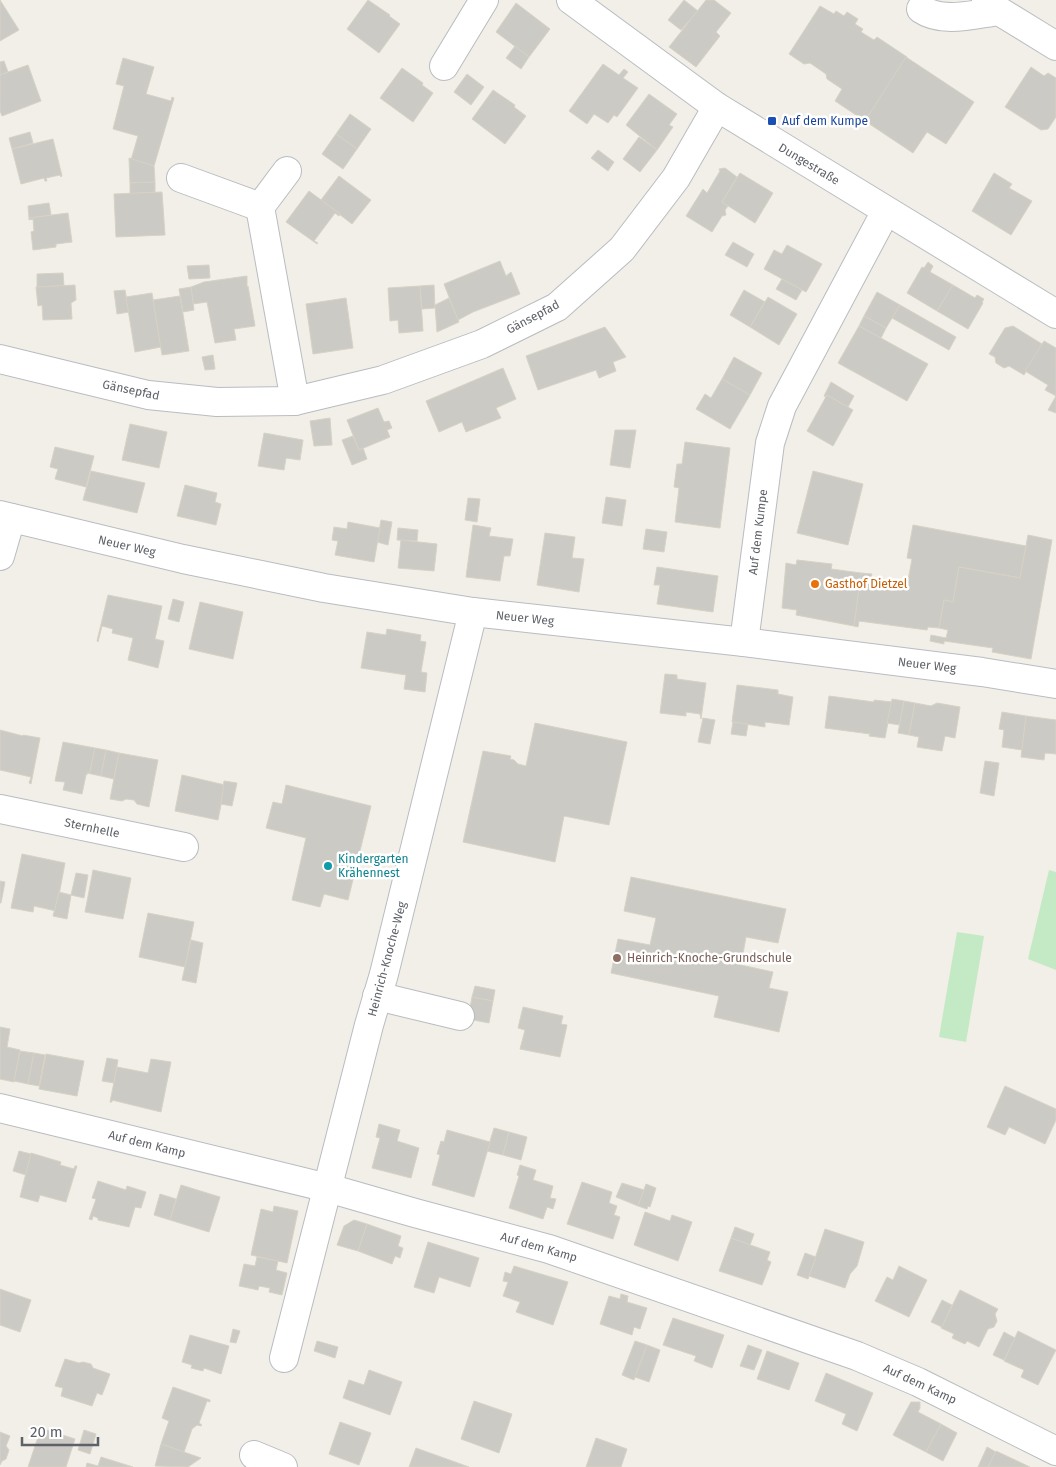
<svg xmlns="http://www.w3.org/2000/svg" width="1056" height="1467" viewBox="0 0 1056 1467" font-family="'Fira Sans',sans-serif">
  <rect width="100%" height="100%" fill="#f1efe7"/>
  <g fill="#c3eac4">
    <path d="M1049 870 1056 872V970L1028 959Z"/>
    <path d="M957 932 984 936 966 1042 939 1037Z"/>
  </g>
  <g fill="#cccac4" stroke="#d7d2c5">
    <path d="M0 0 19 30 0 41Z"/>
    <path d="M368 0 390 15 389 16 400 24 379 53 347 29Z"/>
    <path d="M684 0 698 11 681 30 668 20Z"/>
    <path d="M706 0H714L731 13 716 32 720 36 696 67 669 47Z"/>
    <path d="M516 3 550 29 529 57 496 32Z"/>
    <path d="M820 6 834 14 836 11 844 16 847 12 858 19 855 24 863 29 861 32 874 40 877 37 907 57 865 121 835 101 842 89 827 79 826 74 810 63 804 64 789 54Z"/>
    <path d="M515 46 529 57 521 69 506 58Z"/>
    <path d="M906 57 974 102 946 144 927 132 913 153 865 121Z"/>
    <path d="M123 58 154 67 146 94 171 101 172 97 174 98 154 166 131 160 138 136 113 129 124 86 116 84Z"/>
    <path d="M4 61 8 72 0 75V62Z"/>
    <path d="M603 64 619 75 624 69 628 72 623 78 638 88 617 117 614 115 608 123 594 114 587 124 569 111Z"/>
    <path d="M28 65 41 101 2 116 0 111V75Z"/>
    <path d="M1031 67 1044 76 1048 73 1056 78V117L1048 129 1041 130 1005 107Z"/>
    <path d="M402 68 423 83 422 85 433 93 413 122 380 98Z"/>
    <path d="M467 74 484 87 471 105 454 92Z"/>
    <path d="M493 90 515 105 514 107 526 116 505 144 472 119Z"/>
    <path d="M649 94 677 114 669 125 673 127 657 150 626 125Z"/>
    <path d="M350 114 371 129 357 149 336 134Z"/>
    <path d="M30 132 33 143 12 149 9 138Z"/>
    <path d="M336 134 357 149 343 169 322 154Z"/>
    <path d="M639 137 657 150 640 172 623 159Z"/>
    <path d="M53 139 62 176 61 177 60 175 46 178 47 181H45L44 178 21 184 12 149Z"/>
    <path d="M598 150 614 162 608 171 591 158Z"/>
    <path d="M129 158 154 166 155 182 130 183Z"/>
    <path d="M725 168 737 177 722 202 728 206 725 210 726 215 722 216 712 232 686 216 703 189 707 193 720 171 719 169Z"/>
    <path d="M740 173 773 193 755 223 722 202Z"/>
    <path d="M994 173 1012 184 1009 188 1032 201 1011 235 972 211Z"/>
    <path d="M339 176 371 200 352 224 321 200Z"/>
    <path d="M155 182V192L130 194V183Z"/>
    <path d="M309 191 340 214 339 216 335 213 314 241 318 243 317 244 286 222Z"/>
    <path d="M162 192 165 235 116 237 114 194Z"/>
    <path d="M49 203 51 215 29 218 28 206Z"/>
    <path d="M68 213 72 242 56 244V247L33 250 31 232 34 231 33 219 29 220V218Z"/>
    <path d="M733 242 754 254 747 267 725 255Z"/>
    <path d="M787 245 822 264 806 292 764 269 774 250 782 254Z"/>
    <path d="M500 261 506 276 511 272 520 294 473 312 458 320 444 284Z"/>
    <path d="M928 262 933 266 930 272 953 285 937 311 907 293 922 267 924 268Z"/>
    <path d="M209 265 210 278 189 279 187 266Z"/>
    <path d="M63 273 64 286 37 287V274Z"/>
    <path d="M247 276V287L248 286 255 326 234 329 236 340 215 343 207 302 193 304 191 287 204 282Z"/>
    <path d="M782 279 802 290 796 300 776 289Z"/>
    <path d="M75 285 76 300 71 303 72 319 43 320 42 305 38 306 36 287Z"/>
    <path d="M434 285 435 308 422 309 420 286Z"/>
    <path d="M953 285 975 298 977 295 984 299 982 302 983 303 968 329 937 311Z"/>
    <path d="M420 286 423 331 399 333 398 320 390 321 388 288Z"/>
    <path d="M191 287 194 310 183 312 179 289Z"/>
    <path d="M125 290 129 312 117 314 114 291Z"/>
    <path d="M744 290 765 302 750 327 730 315Z"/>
    <path d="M877 292 900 305 886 328 864 316Z"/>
    <path d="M152 293 161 347 135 352 126 297Z"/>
    <path d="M180 296 189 351 162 355 153 300Z"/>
    <path d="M768 297 797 314 779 345 750 327Z"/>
    <path d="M346 298 353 348 313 354 306 304Z"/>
    <path d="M449 298 459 322 437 332 435 305Z"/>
    <path d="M900 305 956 337 949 350 892 318Z"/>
    <path d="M864 316 886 328 881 338 859 326Z"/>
    <path d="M859 326 928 364 907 401 838 363Z"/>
    <path d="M1013 326 1042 344 1024 375 1009 366 1004 368 996 363 995 357 989 354 1005 328Z"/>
    <path d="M605 327 626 357 613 362 616 371 599 378 596 370 538 390 526 356Z"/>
    <path d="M1044 341 1056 348V396L1045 390 1048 385 1025 371Z"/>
    <path d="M213 355 215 369 205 370 202 357Z"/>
    <path d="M734 357 762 373 750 395 722 379Z"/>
    <path d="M503 368 516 399 496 408 501 418 466 432 462 422 439 432 426 401Z"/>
    <path d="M722 379 750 395 730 429 696 409 705 394 711 398Z"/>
    <path d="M831 382 854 396 848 407 827 395 826 397 824 396Z"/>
    <path d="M827 395 853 410 833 446 807 431Z"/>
    <path d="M1056 396V413L1048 410Z"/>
    <path d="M378 408 384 422 389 421 392 428 387 430 390 437 359 450 347 420Z"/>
    <path d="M330 418 332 445 314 446 310 421Z"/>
    <path d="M130 424 167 432 159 468 122 460Z"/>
    <path d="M615 430H636L630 468 610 465Z"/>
    <path d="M264 433 303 440 300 460 286 458 284 470 258 466Z"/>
    <path d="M353 436 359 450 363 448 367 459 352 465 342 440Z"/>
    <path d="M685 442 730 448 720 528 675 522 679 488 674 487 677 464H682Z"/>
    <path d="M55 447 94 456 86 487 55 479 58 469 50 467Z"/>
    <path d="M91 471 145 483 137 513 83 500Z"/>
    <path d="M813 471 863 484 848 545 797 533Z"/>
    <path d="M185 485 217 493 215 502 221 504 216 525 177 516Z"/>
    <path d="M606 497 626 500 622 526 602 523Z"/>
    <path d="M468 498 480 499 477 522 465 520Z"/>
    <path d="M381 520 392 522 388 545 377 542Z"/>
    <path d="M348 522 380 528 374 562 335 555 338 541 332 540 334 527 347 529Z"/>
    <path d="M473 525 491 528 489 536 513 539 510 556H504L500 581 466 577Z"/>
    <path d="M913 525 1026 546 1020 578 959 567 953 602 944 600 939 628 928 627 927 630 859 621 858 627 854 626 861 573 872 574 871 578 885 579V584L907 586 912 559 907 558Z"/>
    <path d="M398 528 418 530 417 541 397 540Z"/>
    <path d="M646 529 667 532 664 552 643 549Z"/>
    <path d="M545 533 575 537 572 558 584 559 579 592 537 585Z"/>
    <path d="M1028 535 1052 540 1031 659 992 652 993 648 944 641V644L930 641 931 635 946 638 948 630 939 628 944 600 953 602 959 567 1020 578Z"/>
    <path d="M401 540 437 544 434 571 398 568Z"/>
    <path d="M797 560 832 564 831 569 861 573 854 626 796 615 797 610 782 608 786 563 796 565Z"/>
    <path d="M657 567 718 576 713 612 657 604 660 585H654Z"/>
    <path d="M108 595 162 606 155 639 164 641 158 668 128 660 133 638 112 633 113 629 102 626 98 642 97 641Z"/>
    <path d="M173 599 184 602 179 622 168 619Z"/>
    <path d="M200 602 243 612 233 659 189 649Z"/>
    <path d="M387 629 421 635 420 641 426 642 421 672 427 673 425 692 404 689 406 675 361 668 367 632 386 635Z"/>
    <path d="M665 674 677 675V679L706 683 701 719 700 714 686 712V716L660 713Z"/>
    <path d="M737 685 778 690V694L793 697 789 725 765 722V727L732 722Z"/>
    <path d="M829 696 874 702V700L892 702 885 738 869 736 870 734 825 728Z"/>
    <path d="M892 699 904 701 900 725 887 723Z"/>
    <path d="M904 701 915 703 909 735 898 733Z"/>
    <path d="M915 703 931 706 937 703 960 707 955 738 945 736 942 751 917 747 919 737 909 735Z"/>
    <path d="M1002 712 1026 716 1022 750 1002 747 1004 730 999 729Z"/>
    <path d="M1026 716 1056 720V754L1045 753 1044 760 1021 757Z"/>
    <path d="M703 718 715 720 710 744 698 742Z"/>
    <path d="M733 722 748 724 746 736 731 734Z"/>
    <path d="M535 723 627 742 609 825 564 816 555 862 463 842 483 751 511 756 510 759 514 760 518 764 526 766Z"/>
    <path d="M0 730 23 736V735L40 738 31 784 29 783 31 777 0 770Z"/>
    <path d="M63 742 95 748 90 772 86 775 82 794 63 790 65 782 55 781Z"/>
    <path d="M95 748 106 750 101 776 87 773 90 772Z"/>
    <path d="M106 750 119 753 114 779 101 776Z"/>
    <path d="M119 753 158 760 149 807 137 804 134 800 126 799 122 801 110 799Z"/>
    <path d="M985 761 999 763 994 796 980 793Z"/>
    <path d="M182 775 225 785 218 820 175 811Z"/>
    <path d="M224 781 237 783 232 806 221 804Z"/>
    <path d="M286 785 371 806 348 900 324 894 320 907 292 900 306 838 266 828 273 802 282 804Z"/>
    <path d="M22 854 65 863 56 911 34 906 33 912 11 908Z"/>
    <path d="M93 870 131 878 123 919 85 912Z"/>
    <path d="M76 873 88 875 84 898 71 895Z"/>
    <path d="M631 877 786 909 778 943 746 937 741 965 773 972 769 988 788 992 779 1032 714 1017 719 996 611 973 618 939 650 945 656 918 624 911Z"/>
    <path d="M0 881 5 882 1 903H0Z"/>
    <path d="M59 892 71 895 67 919 53 916Z"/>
    <path d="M148 913 194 922 185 967 139 957Z"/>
    <path d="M191 940 203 943 196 983 182 980Z"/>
    <path d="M475 986 495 990 493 1001 472 997Z"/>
    <path d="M472 997 493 1001 489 1023 468 1019Z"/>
    <path d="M523 1007 563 1016 561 1024 567 1025 560 1057 520 1049 525 1030 518 1028Z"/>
    <path d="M0 1027 10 1029 7 1047 20 1050 14 1082 0 1079Z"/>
    <path d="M20 1051 34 1053 28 1084 14 1081Z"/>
    <path d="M34 1053 45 1055 39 1086 28 1084Z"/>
    <path d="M46 1054 84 1061 77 1096 39 1089Z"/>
    <path d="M107 1058 118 1060 114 1083 102 1081Z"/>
    <path d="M151 1059 171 1062 161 1112 112 1100V1102H110L117 1067 148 1073Z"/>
    <path d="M1005 1086 1056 1109V1120L1045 1144 1009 1127 1005 1135 987 1127Z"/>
    <path d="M379 1124 400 1130 397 1141 419 1148 411 1178 372 1168 380 1138 376 1137Z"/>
    <path d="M494 1128 509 1132 503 1155 487 1151Z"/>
    <path d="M447 1130 490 1142 474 1197 432 1185 440 1155 437 1154 441 1141 444 1142Z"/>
    <path d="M509 1132 527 1137 521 1160 503 1155Z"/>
    <path d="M19 1151 31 1154 26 1175 13 1171Z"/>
    <path d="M31 1153 61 1162 60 1165 74 1169 75 1166H77L66 1202 40 1195 38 1202 20 1197Z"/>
    <path d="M520 1165 536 1170 533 1180 553 1186 550 1198 556 1199 553 1209 547 1207 543 1219 509 1208 519 1176 517 1175Z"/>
    <path d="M98 1181 126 1190 127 1186 146 1192 141 1208 135 1207 129 1227 98 1220V1218L93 1216 92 1220 89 1219 96 1199 92 1198Z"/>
    <path d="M582 1182 612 1192 609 1203 617 1206 614 1215 620 1217 613 1239 567 1224Z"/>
    <path d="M622 1183 644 1190 638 1206 616 1197Z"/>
    <path d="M646 1184 656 1188 650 1207 648 1206 647 1209 638 1206Z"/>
    <path d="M181 1185 220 1197 209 1232 170 1220Z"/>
    <path d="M160 1194 176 1199 170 1220 154 1215Z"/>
    <path d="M274 1206 298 1211 287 1263 251 1255 261 1209 273 1212Z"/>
    <path d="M645 1212 670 1221 672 1215 692 1222 678 1261 634 1245Z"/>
    <path d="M354 1220 367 1224 358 1251 337 1245 344 1226Z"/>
    <path d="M367 1224 401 1236 398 1246 403 1248 400 1258 395 1256 392 1264 358 1251Z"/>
    <path d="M735 1227 754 1234 750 1245 731 1238Z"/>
    <path d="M825 1229 864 1242 857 1266 850 1274 845 1288 809 1276Z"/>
    <path d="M731 1238 770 1252 767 1260 771 1262 762 1285 719 1271Z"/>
    <path d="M428 1242 479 1258 470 1287 439 1277 434 1293 414 1287Z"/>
    <path d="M805 1253 816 1257 808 1279 797 1275Z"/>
    <path d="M257 1257 278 1261 276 1270 287 1273 282 1295 269 1292 270 1288 259 1286 258 1290 239 1286 244 1264 255 1266Z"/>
    <path d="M514 1266 568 1282 553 1325 516 1312 520 1302 503 1296 508 1282 503 1281 505 1272 511 1274Z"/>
    <path d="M899 1266 927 1280 909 1317 875 1301 887 1277 893 1280Z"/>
    <path d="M0 1289 31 1300 20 1332 0 1325Z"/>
    <path d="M960 1290 998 1309 995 1314 997 1321 994 1327 988 1329 979 1347 967 1341 965 1344 952 1338 954 1334 941 1328Z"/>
    <path d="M621 1294 628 1296 627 1302 647 1308 640 1329 634 1327 632 1335 600 1324 609 1296 620 1299Z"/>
    <path d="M942 1300 952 1305 942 1327 931 1322Z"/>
    <path d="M673 1318 724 1335 712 1368 694 1361 696 1356 663 1345Z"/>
    <path d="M233 1329 240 1331 236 1343 230 1342Z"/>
    <path d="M1018 1331 1056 1350 1038 1385 1021 1377 1024 1370 1004 1361Z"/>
    <path d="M1004 1332 1015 1338 1004 1360 993 1355Z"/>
    <path d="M190 1335 229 1346 221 1374 204 1368 203 1371 191 1368 192 1365 182 1362Z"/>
    <path d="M317 1341 338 1347 335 1358 314 1351Z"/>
    <path d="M635 1341 647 1345 634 1380 622 1375Z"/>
    <path d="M647 1345 660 1350 649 1382 635 1377Z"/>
    <path d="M748 1345 762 1350 754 1370 740 1366Z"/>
    <path d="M767 1351 799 1363 789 1390 757 1379Z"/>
    <path d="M65 1359 79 1363 83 1362 91 1364 93 1368 110 1374 102 1395 97 1393 92 1406 61 1396 63 1388 55 1386Z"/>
    <path d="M369 1370 402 1382 390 1415 343 1398 349 1380 364 1385Z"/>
    <path d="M826 1373 873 1393 857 1431 842 1424 846 1414 815 1401Z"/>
    <path d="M173 1387 210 1400V1402L207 1401 199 1423 202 1425 201 1426 197 1425 192 1429 184 1452 161 1444 169 1421 162 1418Z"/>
    <path d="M474 1401 512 1414 499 1453 461 1439Z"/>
    <path d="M911 1402H920V1408L918 1412 941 1424 926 1452 893 1435Z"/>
    <path d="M340 1422 371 1433 359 1465 329 1454Z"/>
    <path d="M941 1424 957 1433 943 1461 926 1452Z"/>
    <path d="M41 1428 75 1439 66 1467H28Z"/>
    <path d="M84 1430 96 1434 90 1454 78 1450Z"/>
    <path d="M0 1432 10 1436 6 1446 9 1450 6 1459 2 1461 0 1465Z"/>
    <path d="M596 1438 627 1449 621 1467H586Z"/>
    <path d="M161 1444 184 1452 201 1458 188 1467 155 1466Z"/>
    <path d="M987 1447 996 1452 988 1467H978Z"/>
    <path d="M416 1448 469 1467H409Z"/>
    <path d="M996 1451 1030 1467H988Z"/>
    <path d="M101 1457 133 1467H86L87 1463 98 1466Z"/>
  </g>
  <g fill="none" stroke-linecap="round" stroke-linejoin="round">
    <defs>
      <g id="minor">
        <path d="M571 0 717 107 1056 314"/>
        <path d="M986 0 999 11 1056 46"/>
        <path d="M921 9C943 24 975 14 999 11"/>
        <path d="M444 66 484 0"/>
        <path d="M181 178 260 207 287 171"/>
        <path d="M260 207 295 401"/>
        <path d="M0 359 148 395 217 402 295 401 383 380 482 344 557 307 622 249 676 178 717 107"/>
        <path d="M0 515 183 559 324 588 473 612 744 642 982 672 1056 684"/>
        <path d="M0 556 11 518"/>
        <path d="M744 642 770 443 782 406 886 211"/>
        <path d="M0 809 184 847"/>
        <path d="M377 996 460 1016"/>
        <path d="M0 1108 328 1188 415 1213 549 1249 857 1356 918 1382 1056 1451"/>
        <path d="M284 1358 369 1025 384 974 473 612"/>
        <path d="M254 1455 283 1467"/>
      </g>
    </defs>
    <use href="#minor" stroke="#b9bcc1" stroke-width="30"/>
    <use href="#minor" stroke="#fff" stroke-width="28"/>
  </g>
  <rect fill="#1a4fb4" stroke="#fff" stroke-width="2" x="767" y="116" width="10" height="10" rx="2.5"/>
  <circle fill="#e8710a" stroke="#fff" stroke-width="2" cx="815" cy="584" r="5"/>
  <circle fill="#0f9aa8" stroke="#fff" stroke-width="2" cx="328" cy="866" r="5"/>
  <circle fill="#8d6e63" stroke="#fff" stroke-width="2" cx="617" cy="958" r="5"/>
  <g text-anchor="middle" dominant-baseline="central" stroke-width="5" stroke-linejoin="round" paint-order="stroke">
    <g font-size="12" fill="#164399" stroke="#fff" text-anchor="start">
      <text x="782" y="121">Auf dem Kumpe</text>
    </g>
    <g font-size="12" fill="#5e6268" stroke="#fff">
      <text transform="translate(809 164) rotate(31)">Dungestraße</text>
      <text transform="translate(533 317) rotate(-28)">Gänsepfad</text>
      <text transform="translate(131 390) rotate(12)">Gänsepfad</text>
      <text transform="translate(758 532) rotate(-83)">Auf dem Kumpe</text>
      <text transform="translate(127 546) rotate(13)">Neuer Weg</text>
      <text transform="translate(525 618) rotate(6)">Neuer Weg</text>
      <text transform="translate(927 665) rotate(7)">Neuer Weg</text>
      <text transform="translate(92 828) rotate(12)">Sternhelle</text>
      <text transform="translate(387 959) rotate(-75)">Heinrich-Knoche-Weg</text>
      <text transform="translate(147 1144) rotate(14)">Auf dem Kamp</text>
      <text transform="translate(539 1247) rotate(16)">Auf dem Kamp</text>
      <text transform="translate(920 1384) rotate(25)">Auf dem Kamp</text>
    </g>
    <g font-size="12" fill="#c56008" stroke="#fff" text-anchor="start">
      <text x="825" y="584">Gasthof Dietzel</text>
    </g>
    <g font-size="12" fill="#0d838f" stroke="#fff" text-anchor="start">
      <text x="338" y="859">Kindergarten<tspan x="338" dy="14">Krähennest</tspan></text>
    </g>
    <g font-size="12" fill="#785e54" stroke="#fff" text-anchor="start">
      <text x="627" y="958">Heinrich-Knoche-Grundschule</text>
    </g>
  </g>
  <path d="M22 1437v8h76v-8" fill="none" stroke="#5e6268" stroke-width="2.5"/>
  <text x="30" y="1437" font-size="15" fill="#5e6268" stroke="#ffffff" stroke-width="4" paint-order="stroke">20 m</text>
</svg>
